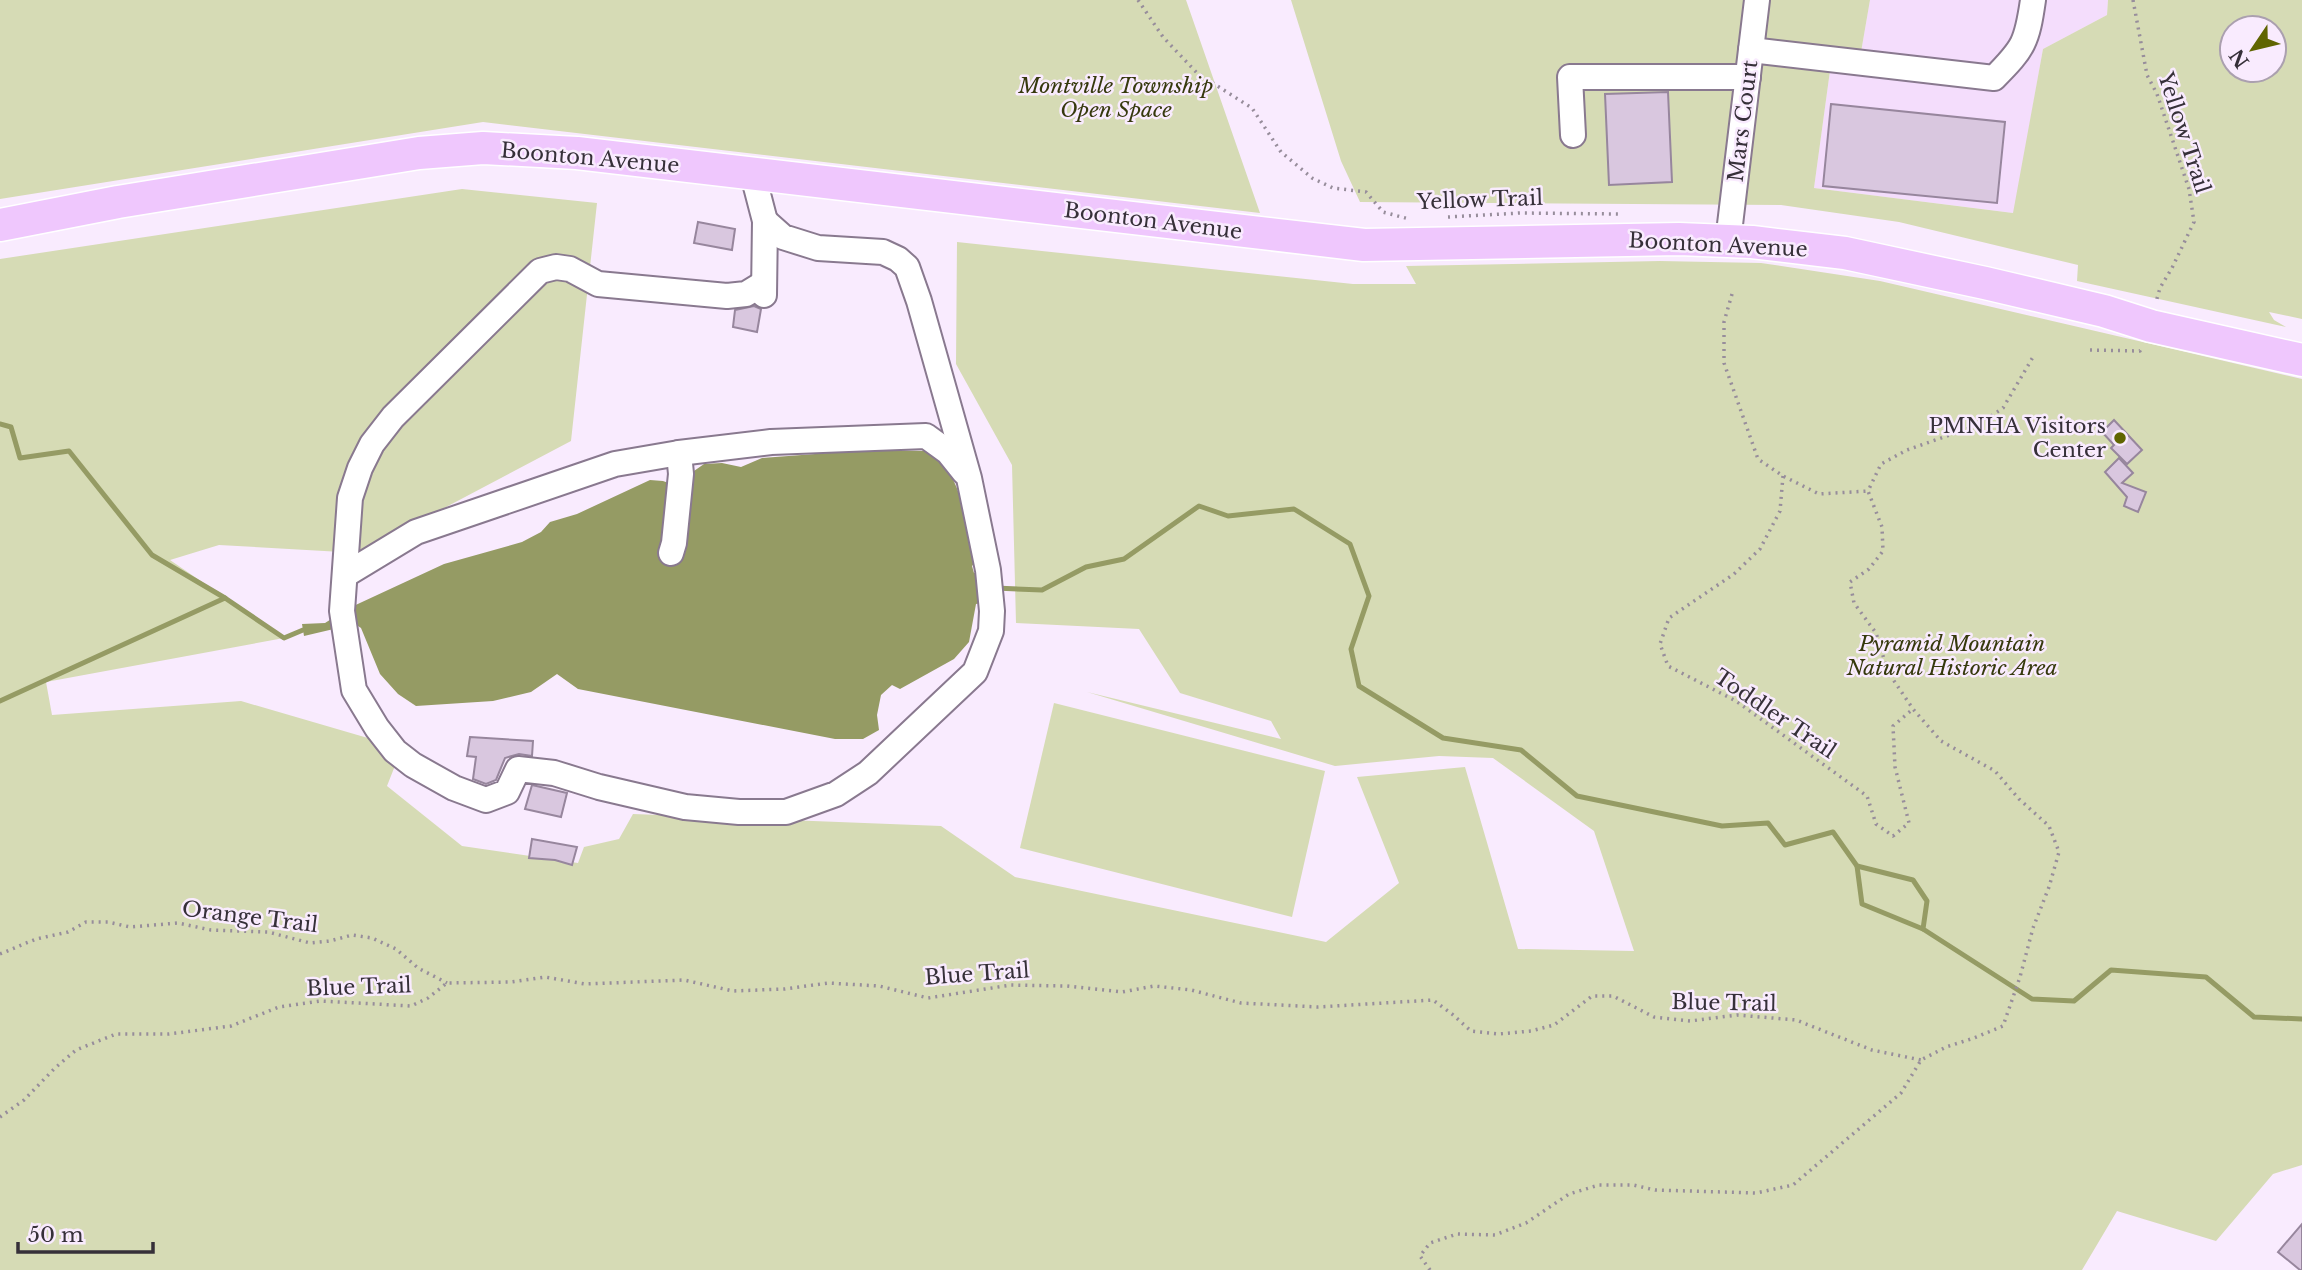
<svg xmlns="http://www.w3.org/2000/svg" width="2302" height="1270" viewBox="0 0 2302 1270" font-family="'Libre Baskerville',serif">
  <rect width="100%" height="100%" fill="#f9ebfe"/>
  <path fill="#f4ddfc" d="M1870 0H2108L2107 15 2043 49 2014 213 1814 188 1832 56 1860 58Z"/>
  <g fill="#d6dbb5" fill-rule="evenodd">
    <path d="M0 0H1186L1260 213 483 122 0 199Z"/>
    <path d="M1291 0H1870L1860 58 1832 56 1814 188 2013 213 2043 49 2107 15 2108 0H2302V319L2269 312 2274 320 2286 327 2077 281 2078 265 1899 222 1781 205 1360 202 1341 161ZM2232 28H2274V70H2232Z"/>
    <path d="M462 189 597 203 571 441 359 553 219 545 170 560 284 638 46 682 52 715 241 701 402 748 387 786 462 846 578 863 584 847 619 839 633 814 941 826 1015 877 1326 942 1399 883 1357 777 1465 767 1518 949 1634 951 1594 831 1493 758 1439 756 1335 766 1087 692 1281 739 1271 721 1180 693 1139 629 1016 623 1012 465 956 364 957 242 1353 284H1416L1406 266 1660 261 1761 263 1880 281 2302 379V1165L2273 1174 2216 1241 2117 1211 2082 1270H0V259Z"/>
    <path d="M1054 703 1325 771 1292 917 1020 848Z"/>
  </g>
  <path fill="#959b64" d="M868 450 933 451C964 482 964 520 977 560L972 566 974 573H984L986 602 976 604 969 642 954 659 900 689 892 685 881 695 877 715 879 730 863 739H835L578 689 557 674 531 692 493 701 416 706 398 694 380 674 361 628 355 624 304 636 302 624 325 623 347 609 444 564 522 542 541 532 550 522 577 514 650 480 663 481 674 485 704 464 722 463 741 467 762 458Z"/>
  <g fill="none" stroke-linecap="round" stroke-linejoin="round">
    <g stroke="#959b64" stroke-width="5">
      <path d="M0 424 11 427 20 458 69 451 152 555 225 598"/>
      <path d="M995 588 1042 590 1086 567 1124 559 1199 506 1228 516 1294 509 1350 544 1369 596 1351 649 1359 686 1443 738 1521 750 1577 796 1722 826 1768 823 1785 845 1833 832 1857 866 1913 880 1927 901 1923 929 2032 999 2074 1001 2111 970 2206 977 2254 1017 2302 1019"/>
      <path d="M0 701 225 598 284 638 303 630"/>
      <path d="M1857 866 1862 904 1923 929"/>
    </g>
  </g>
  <g fill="#d9c7df" stroke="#97869d" stroke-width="2">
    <path d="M1668 92 1672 182 1609 185 1605 94Z"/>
    <path d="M1831 104 2005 122 1997 203 1823 186Z"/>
    <path d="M698 222 735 229 732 250 694 243Z"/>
    <path d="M754 306 761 309 757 332 733 327 735 310Z"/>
    <path d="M2114 420 2142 450 2127 464 2111 448 2114 445 2102 432Z"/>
    <path d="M2119 458 2133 473 2122 483 2146 492 2138 512 2124 506 2127 497 2105 472Z"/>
    <path d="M470 737 533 741 532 756 519 754 505 758 496 780 486 784 473 779 476 757 467 756Z"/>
    <path d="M532 785 567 793 561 817 525 809Z"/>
    <path d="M532 839 577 847 572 865 555 860 529 858Z"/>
    <path d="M2302 1224V1270H2300L2278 1252Z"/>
  </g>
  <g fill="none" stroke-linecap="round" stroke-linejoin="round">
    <defs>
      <g id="minor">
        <path d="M1751 50 1994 78C2024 48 2027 42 2033 0"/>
        <path d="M1573 135 1570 77H1748"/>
        <path d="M753 175 765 221 764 295"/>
        <path d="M1728 241 1757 0"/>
        <path d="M764 283 746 294 727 296 598 284 570 269 556 267 540 271 393 417 372 444 360 468 350 498 342 611 354 690 377 728 395 751 413 765 454 788 486 800 507 792 518 769 554 773 599 787 685 807 739 812H786L836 794 868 773 975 672 991 631 992 611 988 570 969 478 919 301 907 267 898 259 883 252 818 248 783 237 765 221"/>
        <path d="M671 553 674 543 681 474 679 453"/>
        <path d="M345 575 416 532 615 464 679 453 771 442 926 436 948 452 964 472"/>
      </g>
      <path id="major" d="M0 225 118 202 419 153 483 148 577 153 1364 245 1679 239 1752 242 1845 253 1985 283 2104 311 2151 326 2302 360"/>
    </defs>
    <use href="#minor" stroke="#89798f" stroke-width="28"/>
    <use href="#major" stroke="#fff" stroke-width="35"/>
    <g stroke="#978d9b" stroke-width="3.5" stroke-dasharray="2 5" stroke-linecap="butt">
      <path d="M1138 0 1163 37 1197 73 1252 108 1281 152 1312 178 1333 188 1366 192 1383 212 1409 219"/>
      <path d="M2133 0 2147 75 2157 94 2189 189 2194 222 2172 268 2160 288 2156 302"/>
      <path d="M1448 217 1520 213 1619 214"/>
      <path d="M1732 294 1724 322V363L1758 459 1783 476 1819 494 1868 491"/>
      <path d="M2090 350 2140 351 2141 349"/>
      <path d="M1783 476 1780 511 1760 549 1734 574 1669 618 1660 644 1668 666 1736 701 1867 796 1876 824 1893 836 1909 823 1895 767 1893 726 1913 709"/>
      <path d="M0 954 36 939 68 932 86 922H108L130 927 178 923 211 930 268 932 310 943 330 941 352 935 372 938 396 949 418 968 447 983"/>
      <path d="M0 1117 24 1100 55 1068 76 1050 116 1034H169L231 1026 279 1007 321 1001 411 1006 428 998 447 983 511 982 545 977 585 984 684 980 733 991 785 989 828 983 879 986 928 998 1011 985 1067 986 1122 992 1154 986 1191 990 1241 1003 1318 1007 1433 1000 1452 1014 1471 1031 1499 1034 1531 1031 1554 1025 1592 996H1613L1654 1017 1690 1021 1737 1015 1796 1020 1872 1050 1921 1060"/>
      <path d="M1430 1270 1420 1256 1430 1243 1457 1234 1495 1235 1526 1223 1569 1194 1599 1185H1633L1655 1190 1756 1193 1793 1185 1901 1093 1921 1060 1946 1047 1974 1038 2003 1026 2020 977 2033 928 2049 887 2059 852 2049 826 2019 799 1995 771 1941 741 1913 709 1888 672 1876 633 1854 603 1850 582 1869 569 1883 551 1882 527 1868 491 1881 464 1907 450 1978 425 2003 408 2033 357"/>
    </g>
    <use href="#minor" stroke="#fff" stroke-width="24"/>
    <use href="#major" stroke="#efc7fd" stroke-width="32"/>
  </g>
  <circle fill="#606501" stroke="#f9ebfe" stroke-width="2.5" cx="2120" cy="438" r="7"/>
  <g text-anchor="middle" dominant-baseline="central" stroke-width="5" stroke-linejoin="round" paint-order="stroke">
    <g font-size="21" font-style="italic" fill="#36390d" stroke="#f9ebfe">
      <text x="1116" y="86">Montville Township<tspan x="1116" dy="24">Open Space</tspan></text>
      <text x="1952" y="644">Pyramid Mountain<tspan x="1952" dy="24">Natural Historic Area</tspan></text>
    </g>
    <g font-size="21" fill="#363039" stroke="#f9ebfe">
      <text transform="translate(1743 121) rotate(-83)">Mars Court</text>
      <text transform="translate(2184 133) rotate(72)">Yellow Trail</text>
      <text transform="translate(590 158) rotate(5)">Boonton Avenue</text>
      <text transform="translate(1480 200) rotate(-2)">Yellow Trail</text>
      <text transform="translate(1153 221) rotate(7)">Boonton Avenue</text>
      <text transform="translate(1718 245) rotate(3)">Boonton Avenue</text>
      <text transform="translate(1775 714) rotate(34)">Toddler Trail</text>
      <text transform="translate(250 917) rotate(7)">Orange Trail</text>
      <text transform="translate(977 974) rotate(-4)">Blue Trail</text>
      <text transform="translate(359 987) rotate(-2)">Blue Trail</text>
      <text transform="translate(1724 1003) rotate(1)">Blue Trail</text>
    </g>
    <g font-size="21" fill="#363039" stroke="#f9ebfe" text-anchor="end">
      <text x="2106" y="426">PMNHA Visitors<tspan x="2106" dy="24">Center</tspan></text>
    </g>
  </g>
  <g transform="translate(2253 49) rotate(235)"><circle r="33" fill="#f9ebfe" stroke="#aba0af" stroke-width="2"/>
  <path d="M0-5L12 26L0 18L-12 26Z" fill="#606501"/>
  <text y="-10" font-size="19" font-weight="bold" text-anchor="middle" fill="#363039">N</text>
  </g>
  <path d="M18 1242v10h135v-10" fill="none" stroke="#363039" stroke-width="3.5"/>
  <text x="28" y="1242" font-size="21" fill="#363039" stroke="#f9ebfe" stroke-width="5" paint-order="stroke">50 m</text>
</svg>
